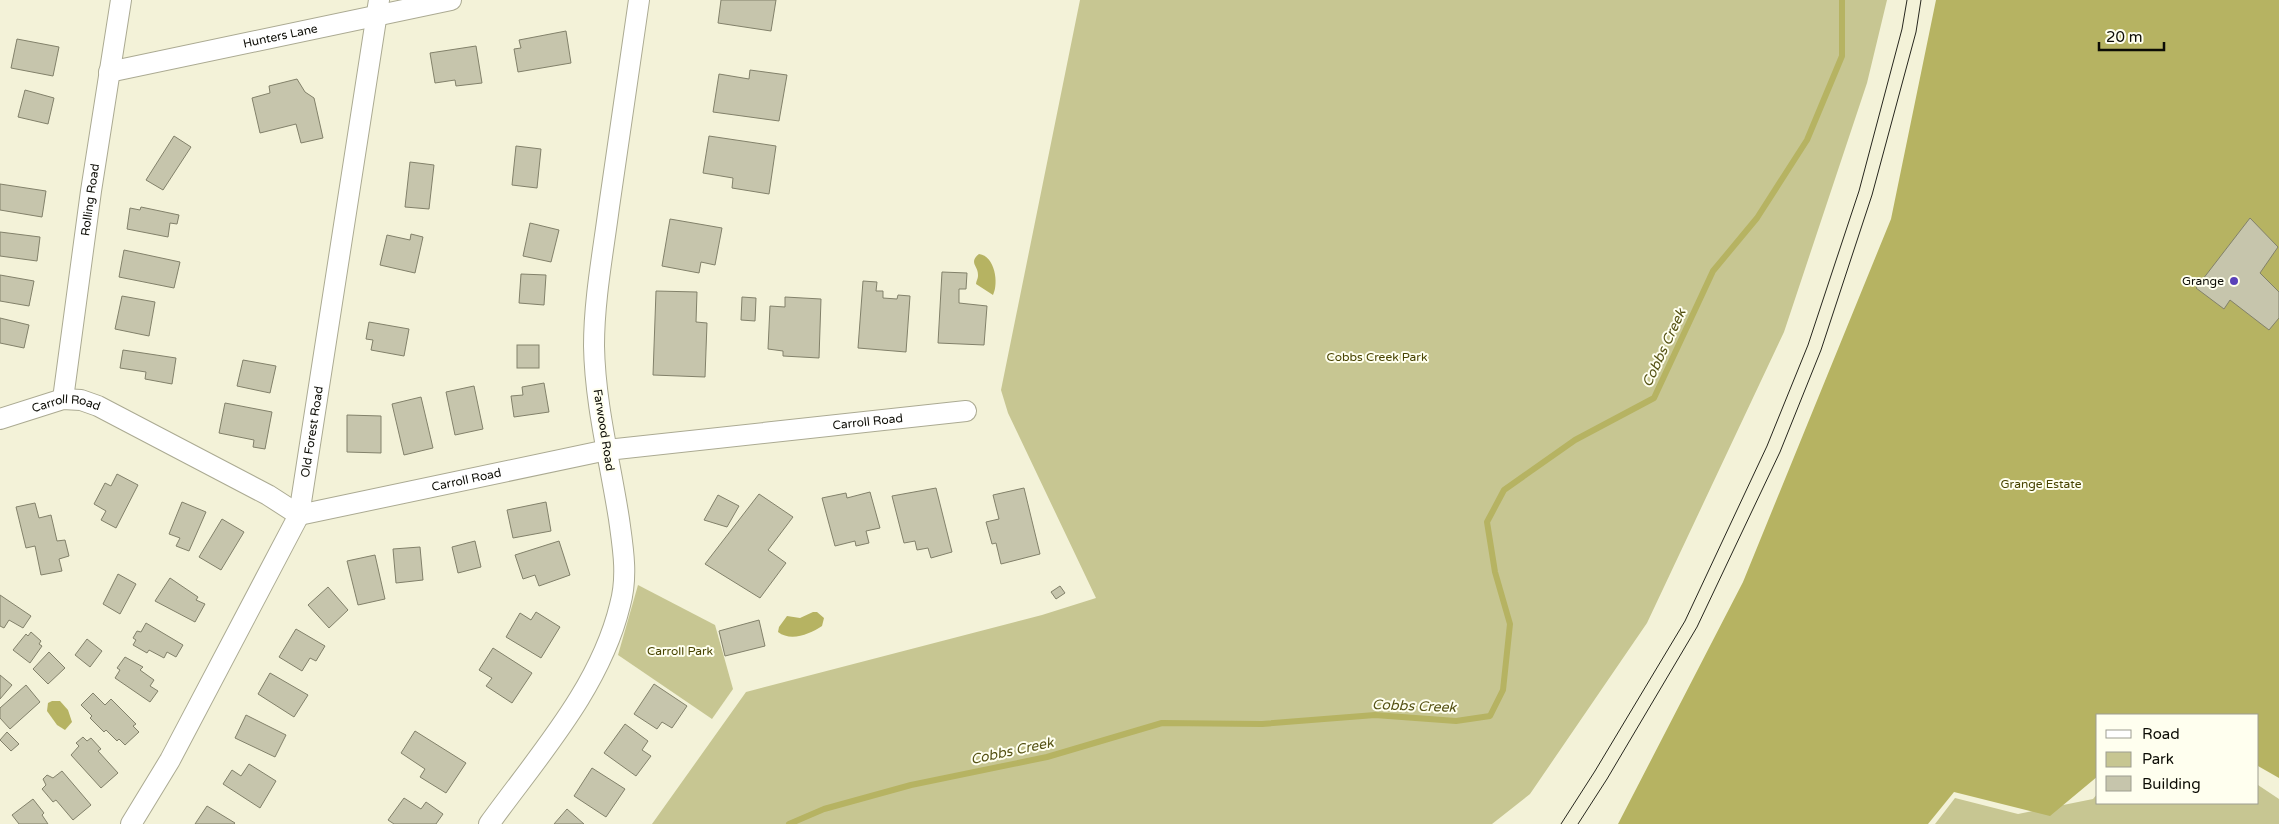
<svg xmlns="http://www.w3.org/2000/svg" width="2279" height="824" viewBox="0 0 2279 824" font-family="'Varela Round',sans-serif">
  <rect width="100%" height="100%" fill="#f3f2d8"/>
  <g fill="#c7c692">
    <path d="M1080 0H1887L1867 83 1784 332 1647 623 1530 794 1492 824H652L746 692 1042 615 1096 598 1008 413 1001 390Z"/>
    <path d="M638 585 715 625 733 689 712 719 618 655Z"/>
    <path d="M2258 785 2279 799V824H1935L1955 798 2018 814 2093 799 2098 793V803H2258Z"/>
  </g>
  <g fill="#b6b362">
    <path d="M1936 0H2279V778L2258 766V715H2098V776L2050 816 1954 792 1928 824H1618L1743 582 1891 219Z"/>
    <path d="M979 254C995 256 999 283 993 295L976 284C976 281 978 279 978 276 979 266 968 263 979 254Z"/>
    <path d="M813 612H817L824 618 822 626C810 634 791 642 778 632L779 627 787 616 800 618Z"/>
    <path d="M52 701H60L68 710 72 722 65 730 57 725 47 711 48 703Z"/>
  </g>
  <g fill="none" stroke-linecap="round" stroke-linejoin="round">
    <path stroke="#b6b362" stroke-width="6" d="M789 824 824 809 911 785 1047 757 1162 723 1262 724 1375 715 1456 721 1490 716 1503 690 1510 624 1495 572 1487 522 1504 490 1575 440 1654 398 1713 271 1757 218 1807 140 1842 56V0"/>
  </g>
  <g fill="#c6c5ac" stroke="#82816a">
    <path d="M721 0H776L771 31 718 23Z"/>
    <path d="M566 31 571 63 518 72 514 49 521 48 519 40Z"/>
    <path d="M17 39 59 47 53 76 11 68Z"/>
    <path d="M476 46 482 83 456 86 455 80 435 83 430 53Z"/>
    <path d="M750 70 787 75 779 121 713 112 719 74 749 79Z"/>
    <path d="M297 79 305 92 314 98 323 138 301 143 296 124 260 133 252 98 270 93 269 86Z"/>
    <path d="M25 90 54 98 48 124 18 117Z"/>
    <path d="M174 136 191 147 163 190 146 180Z"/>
    <path d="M709 136 776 146 769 194 732 188 733 178 703 173Z"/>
    <path d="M516 146 541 149 537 188 512 185Z"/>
    <path d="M410 162 434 165 429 209 405 207Z"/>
    <path d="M0 184 46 191 42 217 0 210Z"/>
    <path d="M141 207 179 215 177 224 170 223 168 237 127 229 130 208 140 210Z"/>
    <path d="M2250 218 2278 247 2260 273 2279 292V318L2269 330 2230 300 2224 309 2196 288Z"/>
    <path d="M670 219 722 228 715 265 701 262 699 273 662 266Z"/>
    <path d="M530 223 559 230 551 262 523 256Z"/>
    <path d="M0 232 40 237 37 261 0 256Z"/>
    <path d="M411 234 423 237 415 273 380 265 387 235 410 240Z"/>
    <path d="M124 250 180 262 174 288 119 277Z"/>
    <path d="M942 272 967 273 966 289H959V303L987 306 984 345 938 343Z"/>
    <path d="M521 274 546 275 544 305 519 303Z"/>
    <path d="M0 275 34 281 29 306 0 301Z"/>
    <path d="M863 281 877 282 876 291H883V298L897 299 898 295 910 296 906 352 858 348Z"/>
    <path d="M656 291 697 292 696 322 707 323 705 377 653 375Z"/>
    <path d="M122 296 155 302 149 336 115 329Z"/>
    <path d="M742 297 756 298 755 321 741 320Z"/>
    <path d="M785 297 821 299 819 358 783 356V351L768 349 770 306 785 307Z"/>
    <path d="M0 318 29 325 24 348 0 343Z"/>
    <path d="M369 322 409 329 404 356 371 350 373 340 366 339Z"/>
    <rect x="517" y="345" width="22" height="23"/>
    <path d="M123 350 176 358 172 384 145 379 146 372 120 368Z"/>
    <path d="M243 360 276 366 270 393 237 386Z"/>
    <path d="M544 383 549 412 514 417 511 396 523 395 522 387Z"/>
    <path d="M474 386 483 429 455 435 446 392Z"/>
    <path d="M421 397 433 448 404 455 392 404Z"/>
    <path d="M225 403 272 412 265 449 253 447 254 440 219 433Z"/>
    <path d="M347 415 381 416V453L347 452Z"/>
    <path d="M117 474 138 485 116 528 101 520 106 511 94 504 105 483 111 486Z"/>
    <path d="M936 488 952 552 931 558 928 548 917 550 915 541 904 543 892 496Z"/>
    <path d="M1024 488 1040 554 1001 564 996 543 992 544 986 522 999 519 993 495Z"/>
    <path d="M870 492 880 528 866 531 869 543 856 546 855 541 835 546 822 498 846 493 847 498Z"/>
    <path d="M759 494 793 517 768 550 786 563 760 598 705 564Z"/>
    <path d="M718 495 739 506 727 527 704 520Z"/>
    <path d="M182 502 206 512 189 551 176 546 180 538 169 534Z"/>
    <path d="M546 502 551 531 513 538 507 510Z"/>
    <path d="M35 503 39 518 51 515 57 541 65 540 69 556 59 559 62 571 41 575 35 546 26 548 16 507Z"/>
    <path d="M222 519 244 532 221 570 199 557Z"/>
    <path d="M475 541 481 567 458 573 452 547Z"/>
    <path d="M559 541 570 575 539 586 535 575 523 579 515 555Z"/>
    <path d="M420 547 423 580 396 583 393 549Z"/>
    <path d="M375 555 385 599 358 605 347 561Z"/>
    <path d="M118 574 136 584 120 614 103 604Z"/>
    <path d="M170 578 198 597 196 600 205 604 195 622 155 601Z"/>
    <path d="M1060 586 1065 593 1056 599 1051 592Z"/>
    <path d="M328 587 348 610 329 628 308 605Z"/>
    <path d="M0 595 31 616 23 628 9 620 4 628 0 626Z"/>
    <path d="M536 612 560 627 541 658 506 637 520 613 531 620Z"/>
    <path d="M759 620 765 646 725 656 719 631Z"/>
    <path d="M146 623 183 645 176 657 167 652 164 658 149 650 147 653 133 645 136 640 133 638 137 631 141 632Z"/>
    <path d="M296 629 325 646 316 661 310 658 302 671 279 657Z"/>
    <path d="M31 632 41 641 39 644 42 646 30 663 13 650 26 634 28 636Z"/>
    <path d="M87 639 102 651 90 667 75 655Z"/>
    <path d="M493 648 532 673 512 703 486 686 492 678 479 670Z"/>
    <path d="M49 652 65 668 48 684 33 669Z"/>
    <path d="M125 657 143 667 140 670 154 680 150 686 158 691 150 702 115 678 120 670 117 668Z"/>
    <path d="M270 673 308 695 294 717 258 694Z"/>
    <path d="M0 675 12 685 0 699Z"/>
    <path d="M654 684 687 706 672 728 662 722 657 729 634 714Z"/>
    <path d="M26 685 40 702 10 729 0 718V708Z"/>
    <path d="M93 693 105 705 111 699 136 724 133 726 139 732 125 745 119 739 117 741 106 730 104 732 90 718 92 716 81 705Z"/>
    <path d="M246 715 286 735 275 757 235 738Z"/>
    <path d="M625 724 648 741 642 750 651 756 636 776 604 753Z"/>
    <path d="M415 731 466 763 446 793 420 777 425 769 401 753Z"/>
    <path d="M7 732 19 744 11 751 0 740Z"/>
    <path d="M83 737 87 741 91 738 101 749 98 751 118 773 101 788 71 755 79 746 76 743Z"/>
    <path d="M249 764 276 781 260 808 223 784 232 770 241 776Z"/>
    <path d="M592 768 625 789 606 817 574 796Z"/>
    <path d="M62 771 91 805 73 820 56 800 53 802 42 789 46 785 43 779 47 775 53 778Z"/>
    <path d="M404 798 421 809 426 802 443 814 436 824H394L388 820Z"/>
    <path d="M33 799 44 813 42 815 48 824H19L12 815Z"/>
    <path d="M207 806 235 823 234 824H195Z"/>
    <path d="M567 809 584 824H554Z"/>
  </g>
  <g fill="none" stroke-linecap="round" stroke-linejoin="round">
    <defs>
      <g id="minor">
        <path id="s1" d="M109 72 451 0"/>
        <path id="s2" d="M63 399 91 191 121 0"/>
        <path id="s3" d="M0 419 63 399 81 400 98 406 268 495 299 515 607 450 966 411"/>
        <path id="s4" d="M131 824 170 760 299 515 379 0"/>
        <path d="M489 824C538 756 600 688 620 605 628 576 623 548 619 519 610 461 595 404 594 346 594 300 603 253 609 207 619 138 629 69 639 0"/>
      </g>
    </defs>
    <use href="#minor" stroke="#abaa92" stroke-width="22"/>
    <use href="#minor" stroke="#fff" stroke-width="20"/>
    <g stroke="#26261d" stroke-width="1">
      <path d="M1561 824 1595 771 1685 621 1767 446 1808 345 1859 191 1902 29 1907 0"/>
      <path d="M1578 824 1607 779 1697 627 1780 452 1821 350 1872 195 1916 32 1921 0"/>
    </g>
  </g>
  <circle fill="#5941b9" stroke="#ffffef" stroke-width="2" cx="2234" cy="281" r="5"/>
  <g text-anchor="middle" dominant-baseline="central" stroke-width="4" stroke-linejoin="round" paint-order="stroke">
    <g font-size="12" fill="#0c0c05" stroke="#ffffef">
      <text stroke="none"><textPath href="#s1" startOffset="175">Hunters Lane</textPath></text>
      <text stroke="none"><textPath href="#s2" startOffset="201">Rolling Road</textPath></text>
      <text stroke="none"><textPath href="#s3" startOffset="69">Carroll Road</textPath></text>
      <text stroke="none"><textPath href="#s3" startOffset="908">Carroll Road</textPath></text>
      <text transform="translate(604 430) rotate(81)">Farwood Road</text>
      <text stroke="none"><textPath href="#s4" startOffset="436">Old Forest Road</textPath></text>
      <text stroke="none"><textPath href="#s3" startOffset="502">Carroll Road</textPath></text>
    </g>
    <g font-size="12" fill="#0c0c05" stroke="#ffffef" text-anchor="end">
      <text x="2224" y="281">Grange</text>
    </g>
    <g font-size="12" fill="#474300" stroke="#ffffef">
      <text x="1377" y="357">Cobbs Creek Park</text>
      <text x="2041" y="484">Grange Estate</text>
      <text x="680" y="651">Carroll Park</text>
    </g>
    <g font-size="14" font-style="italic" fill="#555214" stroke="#ffffef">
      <text transform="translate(1664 348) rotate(-65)">Cobbs Creek</text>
      <text transform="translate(1414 706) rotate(2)">Cobbs Creek</text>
      <text transform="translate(1012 751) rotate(-12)">Cobbs Creek</text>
    </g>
  </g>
  <rect x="2096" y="714" width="162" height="90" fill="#ffffef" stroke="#9e9e91"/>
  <rect x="2106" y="730" width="25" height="8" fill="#ffffff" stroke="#9e9e91"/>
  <text x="2142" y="739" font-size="15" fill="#0c0c05">Road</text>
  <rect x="2106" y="752" width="25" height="15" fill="#c7c692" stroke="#9e9e91"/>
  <text x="2142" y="764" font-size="15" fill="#0c0c05">Park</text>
  <rect x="2106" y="776" width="25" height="15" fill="#c6c5ac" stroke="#9e9e91"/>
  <text x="2142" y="789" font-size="15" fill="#0c0c05">Building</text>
  <path d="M2099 42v8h65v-8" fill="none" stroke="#0c0c05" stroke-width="2.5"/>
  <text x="2106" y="42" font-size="15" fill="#0c0c05" stroke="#ffffef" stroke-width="4" paint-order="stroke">20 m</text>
</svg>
